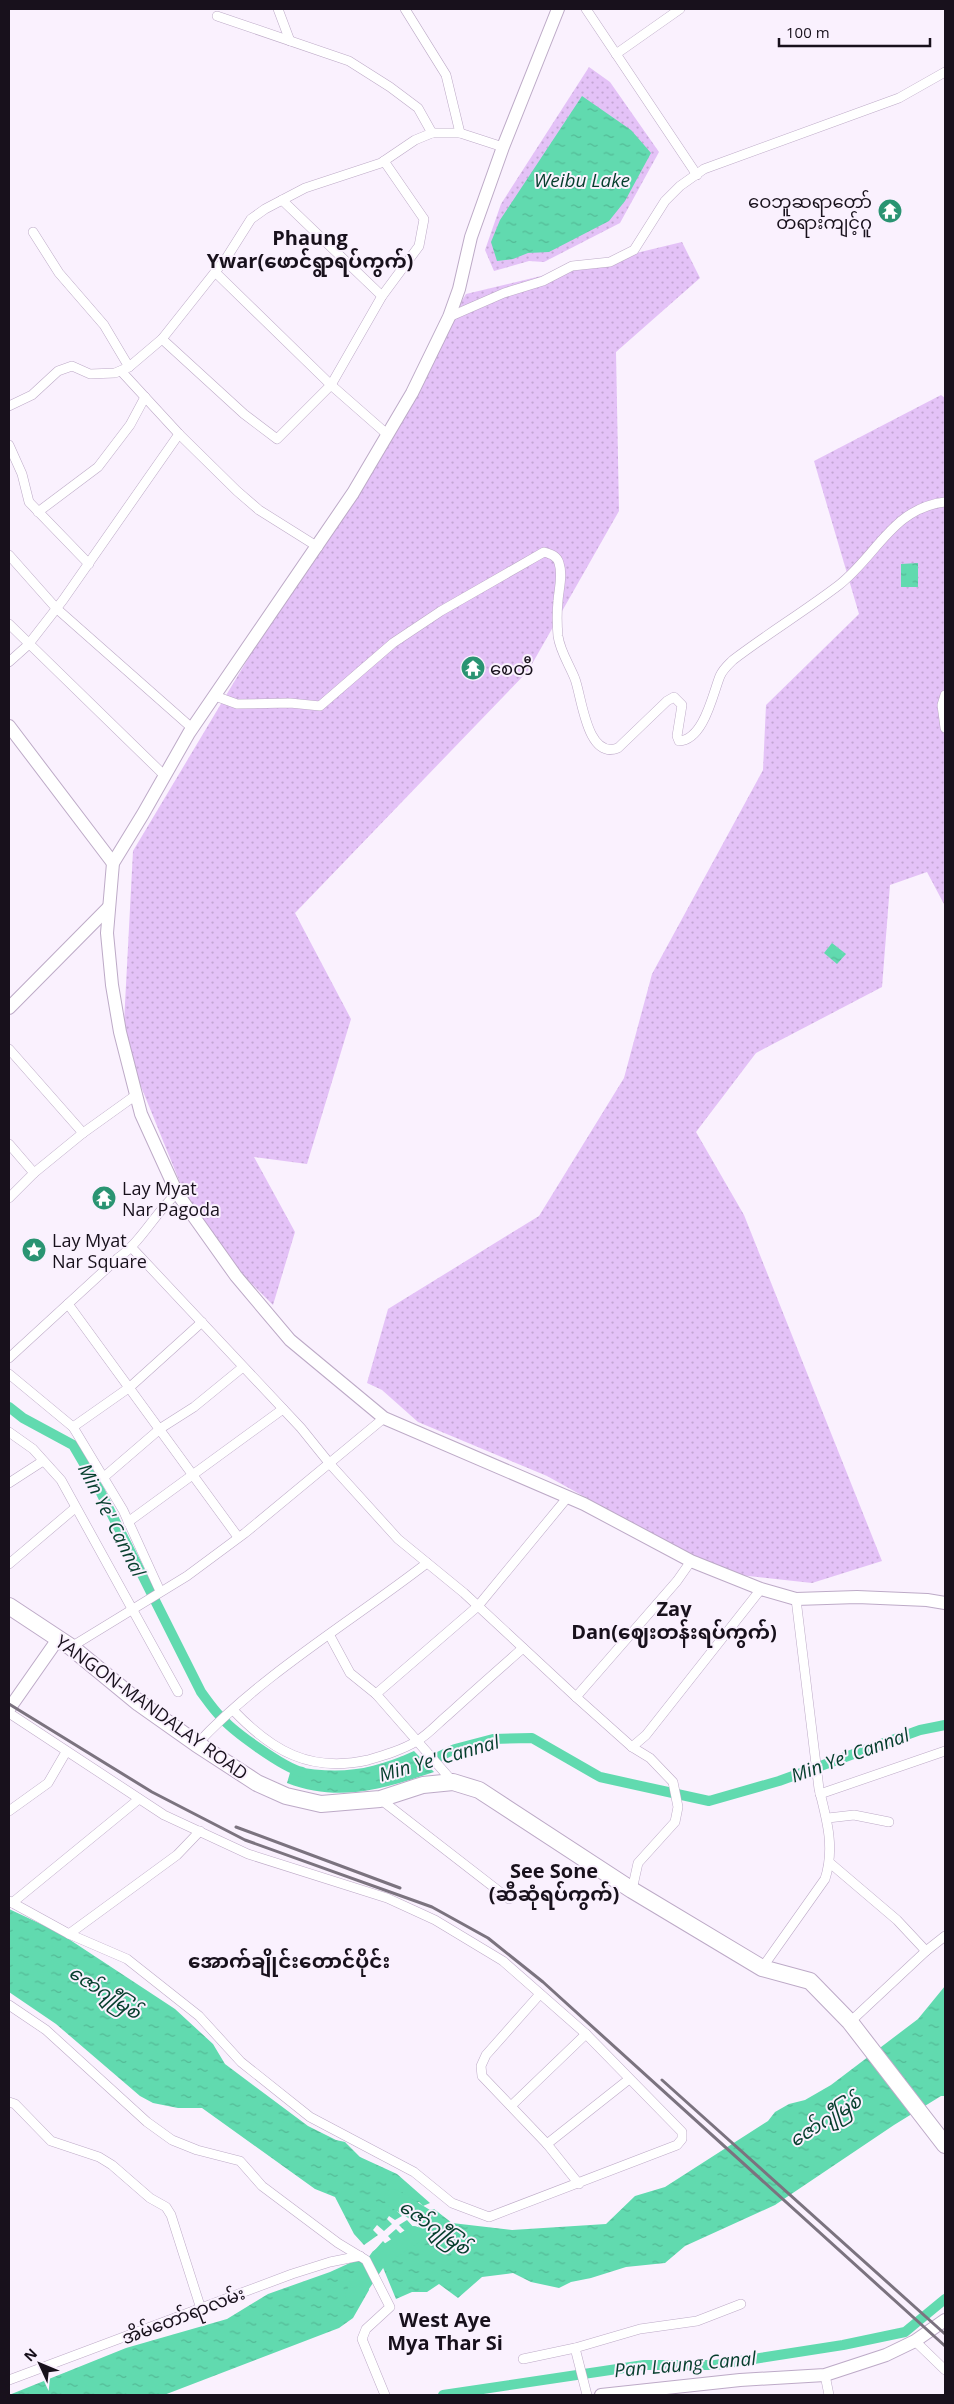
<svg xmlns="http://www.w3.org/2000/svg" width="954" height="2404" viewBox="0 0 954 2404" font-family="'Open Sans','Noto Sans Myanmar',sans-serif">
  <defs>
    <pattern id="park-dots" width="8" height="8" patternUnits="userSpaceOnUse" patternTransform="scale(1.25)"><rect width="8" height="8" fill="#e4c2f7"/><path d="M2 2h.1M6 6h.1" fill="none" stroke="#c3a6d3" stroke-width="1.8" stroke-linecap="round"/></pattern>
    <pattern id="water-ripples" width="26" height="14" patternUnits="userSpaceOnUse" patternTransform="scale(1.25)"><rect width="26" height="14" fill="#61daaf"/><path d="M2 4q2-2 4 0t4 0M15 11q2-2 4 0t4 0" fill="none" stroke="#54ba96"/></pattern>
  </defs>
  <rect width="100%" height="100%" fill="#faf1fe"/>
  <g fill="url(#park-dots)">
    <path d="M589 67 610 82 659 152 620 223 544 262 529 261 494 271 485 250 501 204Z"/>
    <path d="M682 242 700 278 616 352 619 511 528 671 295 913 351 1019 307 1164 254 1157 295 1232 273 1305 200 1232 123 1042 133 851 466 294Z"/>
    <path d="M941 395 945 398V906L927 872 890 885 882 987 756 1053 696 1132 744 1215 882 1561 812 1583 722 1573 547 1476 418 1422 382 1390 367 1383 388 1309 539 1216 624 1078 652 974 763 770 766 705 859 614 814 461Z"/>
  </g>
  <g fill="url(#water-ripples)">
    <path d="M582 96 631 130 651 153 625 201 609 221 549 252 528 253 513 259 497 261 491 242 500 220Z"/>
    <path d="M918 563V587H901V564Z"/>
    <path d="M832 943 846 954 837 964 824 953Z"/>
    <path d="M414 1751 434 1772C384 1789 339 1803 287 1783L292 1766C340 1775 369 1771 414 1751Z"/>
    <path d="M9 1909 58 1932 175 2009 213 2044 225 2064 308 2126 336 2140 345 2142 360 2157 397 2174 430 2203 423 2206 419 2202 414 2205 416 2208 408 2211 405 2207 397 2211 402 2216 395 2220 389 2216 387 2219 392 2224 384 2231 377 2225 373 2230 378 2235 364 2245 354 2234 335 2197 315 2189 202 2108H178L153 2103 140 2096 56 2024 9 1992Z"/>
    <path d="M945 1986V2096H941L894 2125 775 2205 685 2246 665 2263 626 2267 591 2278 571 2282 559 2288 531 2282 513 2273 482 2277 458 2298 439 2284 427 2292H412L396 2299 379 2258 374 2251 383 2241 392 2251 397 2246 388 2236 396 2229 405 2238 409 2235 399 2225 407 2220 416 2230 419 2228 412 2216 420 2213 427 2223 433 2221 425 2211 434 2209 452 2223 512 2230 606 2224 635 2196 665 2187 768 2121 775 2112 789 2104 805 2100 831 2085 918 2019Z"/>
    <path d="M363 2257 369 2290 353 2318 339 2328 164 2395H9L126 2348 227 2319 268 2294 330 2272Z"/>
  </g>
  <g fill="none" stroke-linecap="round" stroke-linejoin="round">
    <g stroke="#61daaf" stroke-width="10">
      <path d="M9 1407 23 1418 73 1445 100 1491 201 1692C207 1700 213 1709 220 1716 232 1731 284 1768 302 1772"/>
      <path d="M415 1768 455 1749 493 1739 532 1738 600 1777 709 1801 779 1781 920 1730 945 1725"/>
      <path d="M443 2395 644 2365H715L843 2345 905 2332 945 2299"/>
    </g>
    <g stroke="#61daaf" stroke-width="18">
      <path d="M393 2198 434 2223 450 2236"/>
      <path d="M354 2295 379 2258 414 2235"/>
    </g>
    <defs>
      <g id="street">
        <path d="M278 9 290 41"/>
        <path d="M405 9 446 75 460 133"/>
        <path d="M586 9 697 175"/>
        <path d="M217 16 349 61 390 87 418 108 432 133"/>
        <path d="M616 54 680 9"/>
        <path d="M282 200 382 296"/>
        <path d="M33 232 59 273 104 325 129 367"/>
        <path d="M215 272 331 385 388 435"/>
        <path d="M449 317 504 293 543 281 572 266 610 262 634 250 665 201 680 186 704 169 899 98 945 72"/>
        <path d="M162 339 244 414 277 439 331 385 382 296 419 246 424 219 384 161"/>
        <path d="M121 371 179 434 237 491 259 510 318 547"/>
        <path d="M9 406 32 395 58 371 72 366 90 374 115 373 129 367 162 339 227 257 251 219 265 209 305 188 381 163 415 140 432 133H460L503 147"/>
        <path d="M9 445 22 474 29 502 89 564"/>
        <path d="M38 512 98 467 130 425 145 397"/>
        <path d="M9 555 56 608 193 729"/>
        <path d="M9 624 165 776"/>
        <path d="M9 662 28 645 63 600 179 434"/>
        <path d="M945 695 942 705 945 728"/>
        <path d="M215 696 237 704 290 703 320 706 393 643 441 611 544 552C551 554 557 556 559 563 563 575 559 588 558 601 557 611 557 625 558 636 560 651 569 664 575 679 582 698 587 760 618 748L667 701 674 697 682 705 677 736 679 741C704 740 713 693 720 676 723 669 728 665 733 660 767 634 805 611 839 585 877 555 893 508 945 502"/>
        <path d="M9 1049 83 1133"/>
        <path d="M9 1144 34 1173"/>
        <path d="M9 1198 34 1173 83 1133 136 1095"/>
        <path d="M132 1248 301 1428 330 1464 398 1539 464 1593 576 1697 632 1747 650 1758 673 1782 678 1807 675 1822 638 1863 632 1890"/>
        <path d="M68 1304 238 1537"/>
        <path d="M9 1358 118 1258C142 1241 155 1213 177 1193"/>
        <path d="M9 1374 73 1427 123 1510 160 1591"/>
        <path d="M73 1427 130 1387 202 1322"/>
        <path d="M9 1432 33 1449 61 1480 178 1692"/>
        <path d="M104 1477 161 1428 194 1407 243 1367"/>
        <path d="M9 1483 43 1461"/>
        <path d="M128 1522 283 1409"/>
        <path d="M9 1564 75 1508"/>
        <path d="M330 1636 350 1673 376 1694 453 1782"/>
        <path d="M71 1647 187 1576 245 1533 384 1418"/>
        <path d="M376 1694 478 1606 567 1498"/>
        <path d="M576 1697 677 1581 691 1561"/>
        <path d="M233 1710C272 1751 310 1773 368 1760 385 1755 402 1750 417 1741 429 1734 439 1722 449 1714 473 1692 498 1670 523 1648"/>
        <path d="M9 1713 164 1815 248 1854 387 1898 435 1920 503 1961 586 2034 682 2132V2139L677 2145 489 2217 452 2203 414 2172 310 2117 241 2062 199 2016 127 1959 69 1934 9 1901"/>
        <path d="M197 1744C261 1675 352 1621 427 1563"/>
        <path d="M632 1747 646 1735 761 1589"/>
        <path d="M820 1794 945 1751"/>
        <path d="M380 1799 509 1899"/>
        <path d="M9 1811 48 1783 66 1752"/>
        <path d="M828 1818 854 1815 889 1822"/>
        <path d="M830 1863 897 1920 926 1951"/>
        <path d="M12 1903 139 1799"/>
        <path d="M69 1934 177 1855 200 1831"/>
        <path d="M762 1968 825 1879C835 1848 827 1820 819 1789L796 1599"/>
        <path d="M540 1994 486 2055 481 2066 482 2076 547 2144 628 2080"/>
        <path d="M9 2005 46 2030 147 2122 172 2140 197 2150 240 2161 262 2186 338 2243 366 2260 390 2307 366 2329 362 2339 385 2395"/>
        <path d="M850 2022 926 1951 945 1936"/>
        <path d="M9 2102 15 2104 51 2141 99 2157 112 2165 150 2198 166 2207 171 2215 201 2309"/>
        <path d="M511 2106 586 2034"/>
        <path d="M547 2144 579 2184"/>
        <path d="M915 2341 945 2370"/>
        <path d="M575 2348 587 2395"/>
        <path d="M523 2359 575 2348 640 2329 697 2321 741 2304"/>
        <path d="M825 2375 829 2395"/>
        <path d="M9 2380 292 2274 330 2262 360 2256"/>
      </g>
      <g id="secondary">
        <path d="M558 9 503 147 471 237 459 289 449 317 412 393 353 493 189 733 143 814 113 863 107 933 112 985 120 1032 141 1114 177 1193 236 1276 290 1340 384 1418 584 1504 691 1561 761 1589 796 1599 857 1597 927 1600 945 1603"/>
        <path d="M9 726 113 863"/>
        <path d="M9 1008 109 907"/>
        <path d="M9 1709 58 1639"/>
        <path d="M601 2395 740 2380 825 2375 886 2355 915 2341 945 2320"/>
      </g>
      <path id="highway" d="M9 1606 71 1647 139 1703 197 1744 257 1783 286 1796 321 1804 380 1799 423 1785 453 1782 479 1790 632 1890 762 1968 810 1981 850 2022 945 2145"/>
    </defs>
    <use href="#street" stroke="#bdaac7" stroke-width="10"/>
    <use href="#secondary" stroke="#bdaac7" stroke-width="14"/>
    <use href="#highway" stroke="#bdaac7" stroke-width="18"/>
    <use href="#street" stroke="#fff" stroke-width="9"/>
    <use href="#secondary" stroke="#fff" stroke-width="12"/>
    <use href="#highway" stroke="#fff" stroke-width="16"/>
    <g stroke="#7b737f" stroke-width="3">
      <path d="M9 1704 152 1792 245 1840 432 1907 488 1938 543 1982 945 2346"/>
      <path d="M236 1827 400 1888"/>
      <path d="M662 2080 945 2334"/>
    </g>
  </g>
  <defs>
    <symbol id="temple-disc" viewBox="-11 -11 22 22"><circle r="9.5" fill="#2a9472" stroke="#faf1fe"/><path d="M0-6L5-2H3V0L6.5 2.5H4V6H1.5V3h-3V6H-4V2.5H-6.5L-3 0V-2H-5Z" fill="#fff"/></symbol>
    <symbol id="sight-disc" viewBox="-11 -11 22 22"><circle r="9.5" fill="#2a9472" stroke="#faf1fe"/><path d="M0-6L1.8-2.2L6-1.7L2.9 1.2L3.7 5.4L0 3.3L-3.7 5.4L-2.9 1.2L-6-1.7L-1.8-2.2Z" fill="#fff"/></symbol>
  </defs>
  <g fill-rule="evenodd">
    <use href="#temple-disc" x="876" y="197" width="28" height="28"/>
    <use href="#temple-disc" x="459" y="654" width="28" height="28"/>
    <use href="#temple-disc" x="90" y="1184" width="28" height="28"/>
    <use href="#sight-disc" x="20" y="1236" width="28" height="28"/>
  </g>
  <g text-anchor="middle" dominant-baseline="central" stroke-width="4" stroke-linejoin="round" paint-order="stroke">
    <g font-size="18" fill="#18111c" stroke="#faf1fe" text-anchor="start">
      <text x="872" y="201" text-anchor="end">ဝေဘူဆရာတော်<tspan x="872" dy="21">တရားကျင့်ဂူ</tspan></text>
      <text x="490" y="668">စေတီ</text>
      <text x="122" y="1188">Lay Myat<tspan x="122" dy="21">Nar Pagoda</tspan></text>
      <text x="52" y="1240">Lay Myat<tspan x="52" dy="21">Nar Square</tspan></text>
    </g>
    <g font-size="18" fill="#18111c" stroke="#faf1fe">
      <text transform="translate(152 1707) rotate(36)">YANGON-MANDALAY ROAD</text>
      <text transform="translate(183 2315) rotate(-21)">အိမ်တော်ရာလမ်း</text>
    </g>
    <g font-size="19" font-style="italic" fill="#063e2d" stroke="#faf1fe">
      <text x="582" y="180">Weibu Lake</text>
      <text transform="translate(112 1520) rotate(63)">Min Ye' Cannal</text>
      <text transform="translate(850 1755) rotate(-20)">Min Ye' Cannal</text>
      <text transform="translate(439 1758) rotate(-16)">Min Ye' Cannal</text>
      <text transform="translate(105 1992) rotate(33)">ဇော်ဂျီမြစ်</text>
      <text transform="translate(825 2120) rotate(-32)">ဇော်ဂျီမြစ်</text>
      <text transform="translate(435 2227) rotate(35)">ဇော်ဂျီမြစ်</text>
      <text transform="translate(685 2364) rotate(-5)">Pan Laung Canal</text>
    </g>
    <g font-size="20" font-weight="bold" fill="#18111c" stroke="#faf1fe">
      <text x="310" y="237">Phaung<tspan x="310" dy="23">Ywar(ဖောင်ရွာရပ်ကွက်)</tspan></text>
      <text x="674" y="1608">Zay<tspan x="674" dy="23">Dan(ဈေးတန်းရပ်ကွက်)</tspan></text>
      <text x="554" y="1870">See Sone<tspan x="554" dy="23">(ဆီဆုံရပ်ကွက်)</tspan></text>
      <text x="289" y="1960">အောက်ချိုင်းတောင်ပိုင်း</text>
      <text x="445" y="2319">West Aye<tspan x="445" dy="23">Mya Thar Si</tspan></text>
    </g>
  </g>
  <rect width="954" height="2404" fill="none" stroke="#18111c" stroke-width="20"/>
  <g transform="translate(40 2364) rotate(314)" stroke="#faf1fe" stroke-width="4" paint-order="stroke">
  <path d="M0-4L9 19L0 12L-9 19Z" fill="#18111c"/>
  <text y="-8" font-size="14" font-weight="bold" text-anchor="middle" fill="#18111c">N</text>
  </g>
  <path d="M779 38v8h151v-8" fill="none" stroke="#18111c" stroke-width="2.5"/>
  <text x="786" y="38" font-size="15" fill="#18111c" stroke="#faf1fe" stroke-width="4" paint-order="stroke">100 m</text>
</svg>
